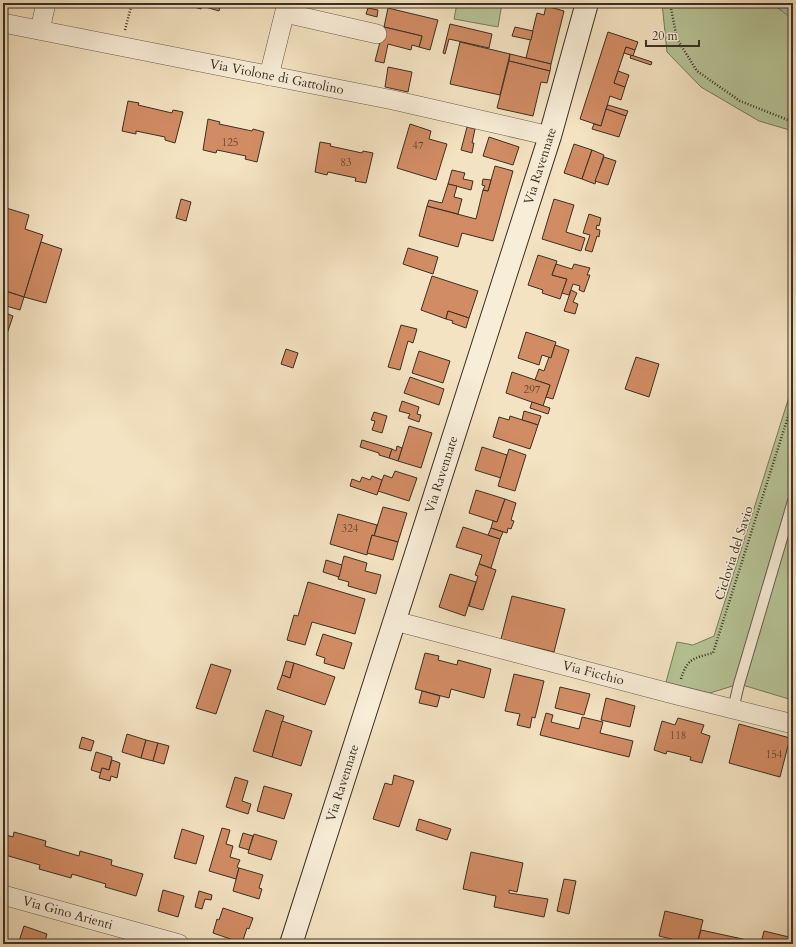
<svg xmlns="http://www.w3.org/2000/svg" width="796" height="947" viewBox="0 0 796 947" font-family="Cardo,serif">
  <rect width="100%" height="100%" fill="#f4e3c2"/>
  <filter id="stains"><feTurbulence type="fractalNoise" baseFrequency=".005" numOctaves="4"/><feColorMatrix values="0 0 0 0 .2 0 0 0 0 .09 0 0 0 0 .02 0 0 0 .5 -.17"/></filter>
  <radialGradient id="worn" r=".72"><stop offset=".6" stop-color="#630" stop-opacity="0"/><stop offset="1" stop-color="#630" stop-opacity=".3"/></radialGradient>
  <g fill="#b6c598" stroke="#787a5e">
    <path d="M457 3H502L498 27 454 19Z"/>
    <path d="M662 3H771L793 19V131L759 121 701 87 667 52Z"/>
    <path d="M793 384V687L789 699 739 684 710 693 666 682 677 642 693 645 714 636Z"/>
  </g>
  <path fill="#9dbfae" stroke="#758677" d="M771 3H793V19Z"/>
  <g fill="#d28c64" stroke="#3a3025">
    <path d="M191 3H221L219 11 202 6 201 9 194 7 195 4Z"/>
    <path d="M546 6 564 11 551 64 526 58 537 13 544 15Z"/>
    <path d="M368 8 378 10 377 17 366 14Z"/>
    <path d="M388 8 438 20 430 50 419 47 422 36 384 27Z"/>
    <path d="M450 24 492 34 489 48 449 39 445 54 443 53Z"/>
    <path d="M384 27 422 36 419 47 412 45 411 50 388 44 384 63 375 61Z"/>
    <path d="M515 27 533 31 531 40 512 36Z"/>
    <path d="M608 32 638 42 635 50 626 47 614 83 625 87 621 100 610 96 601 126 580 119Z"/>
    <path d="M460 42 510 54 500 95 450 84Z"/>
    <path d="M626 47 635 50 633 56 624 53Z"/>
    <path d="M510 54 551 64 550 71 509 61Z"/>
    <path d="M631 55 652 62 651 65 630 58Z"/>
    <path d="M509 61 550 71 547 83 541 82 533 116 497 108Z"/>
    <path d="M388 67 412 72 408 92 385 87Z"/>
    <path d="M618 71 629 75 625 87 614 83Z"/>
    <path d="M128 101 139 103 138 105 172 113 173 110 183 112 175 143 165 140V137L136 131V134L122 131Z"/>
    <path d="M608 105 628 111 626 116 606 109Z"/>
    <path d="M606 109 626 116 619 137 592 129 594 124 601 126Z"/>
    <path d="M208 119 220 122 219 124 252 131 253 129 264 132 257 162 245 159 246 156 217 150 216 153 203 150Z"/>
    <path d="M410 124 431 131 429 139 447 144 436 180 397 168Z"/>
    <path d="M467 127 475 129 472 143H474L472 153 461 150Z"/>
    <path d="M489 137 519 147 513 165 483 156Z"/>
    <path d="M320 142 331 144 330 146 362 153 363 151 373 153 366 183 355 181 356 178 328 172 327 175 315 172Z"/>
    <path d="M574 144 592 150 582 179 564 173Z"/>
    <path d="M592 150 604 155 595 184 582 179Z"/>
    <path d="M604 157 616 161 608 185 595 181Z"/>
    <path d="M495 166 513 171 493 241 462 233 458 247 419 236 427 206 476 219 483 190 488 191Z"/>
    <path d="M452 170 465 173 463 179 473 181 471 190 448 184Z"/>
    <path d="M483 179 491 180 488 191 483 190 485 186 482 185Z"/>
    <path d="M448 184 457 186 454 197 462 199 458 214 427 206 429 200 442 203Z"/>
    <path d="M181 199 191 202 186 221 176 218Z"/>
    <path d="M554 199 574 205 566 232 585 238 581 251 542 239Z"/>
    <path d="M3 207 29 215 25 229 43 235 24 297 3 290Z"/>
    <path d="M589 214 601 218 599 226 597 225 596 229 600 230 599 237 597 236 592 252 585 250 590 235 583 233Z"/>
    <path d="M41 242 62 249 46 303 24 297Z"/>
    <path d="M408 248 438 257 433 274 403 264Z"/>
    <path d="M538 255 557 261 552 275 567 279 560 299 542 293 543 290 528 285Z"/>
    <path d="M556 264 572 269 574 264 590 268 587 275H590L584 292 579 290 580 286 573 284 569 295 562 293 567 279 552 275Z"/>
    <path d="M432 276 478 291 469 318 448 311 446 319 421 310Z"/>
    <path d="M571 290 577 293 573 302 578 304 575 314 564 311Z"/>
    <path d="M5 291 24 297 20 310 3 305Z"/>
    <path d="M448 311 469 318 466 328 452 323 453 321 446 319Z"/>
    <path d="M3 312 13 316 3 346Z"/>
    <path d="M401 325 417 329 413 343 408 341 400 370 388 367Z"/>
    <path d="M526 332 556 342 551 358 542 355 539 365 518 358Z"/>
    <path d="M555 345 569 350 553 399 546 397 550 385 535 380 539 369 544 371 549 357 551 358Z"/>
    <path d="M286 349 298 353 293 368 281 364Z"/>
    <path d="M419 351 450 361 443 383 412 373Z"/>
    <path d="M636 357 659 364 649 397 625 389Z"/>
    <path d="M512 372 550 385 543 406 506 393Z"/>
    <path d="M410 377 444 389 439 405 404 393Z"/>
    <path d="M3 398 7 399 3 412Z"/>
    <path d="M402 401 419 407 417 414 421 415 419 422 408 418 410 414 399 411Z"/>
    <path d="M532 402 550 408 548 414 530 408Z"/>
    <path d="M524 411 541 416 538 425 522 420Z"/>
    <path d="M374 412 387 416 382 433 372 430 375 421 371 420Z"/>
    <path d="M510 416 538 425 530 449 493 437 499 417 509 420Z"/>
    <path d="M409 426 432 433 421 468 398 461Z"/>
    <path d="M362 440 392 449 389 458 379 455V453L360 447Z"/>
    <path d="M397 446 402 448 398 461 389 458 392 449 396 451Z"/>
    <path d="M482 447 507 455 501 478 475 470Z"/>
    <path d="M509 449 526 455 515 491 498 486Z"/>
    <path d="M395 471 417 478 409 501 378 491 384 475 392 478Z"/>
    <path d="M372 476 382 480 377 495 350 486 352 479 360 482 362 477 370 480Z"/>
    <path d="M476 490 505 499 497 522 469 513Z"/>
    <path d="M505 499 516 503 511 520 514 521 511 529 508 528 507 533 491 528 493 521 497 522Z"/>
    <path d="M383 507 407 513 398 542 374 536Z"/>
    <path d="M338 514 377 525 374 536 372 535 367 555 330 544Z"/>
    <path d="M463 527 500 539 491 568 479 564 482 555 456 547Z"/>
    <path d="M491 528 503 532 500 539 488 535Z"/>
    <path d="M372 535 398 542 393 560 367 553Z"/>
    <path d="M344 556 367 563 365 571 381 575 376 594 348 586 349 582 338 579Z"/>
    <path d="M326 560 342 565 339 577 323 572Z"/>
    <path d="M479 564 496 570 483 610 469 606 478 576 475 575Z"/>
    <path d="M450 574 476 582 465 616 439 607Z"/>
    <path d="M793 575V588L789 587Z"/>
    <path d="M308 582 365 599 355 634 312 622 305 645 287 640 294 615 298 616Z"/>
    <path d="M512 596 565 609 554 652 501 639Z"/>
    <path d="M323 634 352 643 344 669 324 663 325 658 316 655Z"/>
    <path d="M425 653 439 656 438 660 457 665 458 660 491 669 484 698 451 689 449 698 415 689Z"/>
    <path d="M286 661 294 663 290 678 282 675Z"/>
    <path d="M294 663 335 677 325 705 277 689 282 675 290 678Z"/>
    <path d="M211 664 231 670 216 714 196 708Z"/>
    <path d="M514 674 544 681 535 718 532 717 530 728 517 725 520 714 505 711Z"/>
    <path d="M560 687 590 694 584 715 555 708Z"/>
    <path d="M422 691 440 696 437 707 419 703Z"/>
    <path d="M606 698 635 706 630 727 601 720Z"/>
    <path d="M266 710 284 716 272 757 253 751Z"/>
    <path d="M546 713 553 715 551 722 579 729 582 717 603 722 600 733 633 741 629 757 540 735Z"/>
    <path d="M678 718 704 725 701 733 710 736 702 763 690 760 691 757 667 751 666 754 654 750 662 721 675 725Z"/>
    <path d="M282 721 312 731 301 766 272 757Z"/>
    <path d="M739 724 790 738 780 777 729 763Z"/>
    <path d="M127 734 146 740 141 758 122 752Z"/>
    <path d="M82 737 94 741 91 751 79 748Z"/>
    <path d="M146 740 158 743 153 761 141 758Z"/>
    <path d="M158 743 169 746 164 764 153 761Z"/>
    <path d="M96 752 112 757 109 770 102 768 101 773 91 770Z"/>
    <path d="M112 760 120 763 117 778 111 776 110 781 99 778 102 768 109 770Z"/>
    <path d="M394 775 414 781 399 827 373 819 385 783 392 785Z"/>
    <path d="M235 777 248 781 242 801 251 804 248 814 226 807Z"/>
    <path d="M264 786 292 794 284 819 257 811Z"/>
    <path d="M419 819 451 829 447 840 416 830Z"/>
    <path d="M222 828 230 830 226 844 233 846 230 857 240 860 237 867 239 868 236 879 209 871Z"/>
    <path d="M182 829 204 836 196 864 174 858Z"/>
    <path d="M14 832 46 841 45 846 79 856 80 851 112 860 111 865 143 874 136 896 105 887 106 884 72 874 71 878 39 869 40 865 5 855 3 859V834L13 837Z"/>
    <path d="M243 833 253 836 249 850 239 847Z"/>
    <path d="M254 834 277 841 271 860 248 853Z"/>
    <path d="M471 852 523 863 517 892 509 890V893L548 899 544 917 494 907 496 896 463 889Z"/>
    <path d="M239 868 263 875 259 888 262 889 259 899 233 891Z"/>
    <path d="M564 879 576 881 569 914 557 911Z"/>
    <path d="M163 890 184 896 178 917 158 911Z"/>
    <path d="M199 891 212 895 211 900 205 899 202 909 195 907Z"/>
    <path d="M223 908 253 918 249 929 247 928 242 943 213 933 217 919 219 920Z"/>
    <path d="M665 911 703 920 697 944H692L659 936Z"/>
    <path d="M24 926 47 934 44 944H18Z"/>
    <path d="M701 930 761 943 764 931 793 938V944H697Z"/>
  </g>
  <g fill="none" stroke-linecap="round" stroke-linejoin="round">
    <defs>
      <path id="lane" d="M733 709 739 684 793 501"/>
      <g id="street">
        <path d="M285 13 377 34"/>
        <path id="s1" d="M3 23 393 100 550 136"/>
        <path d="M40 30 46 3"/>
        <path d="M269 76 287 3"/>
        <path id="s2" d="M395 621 677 695 793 724"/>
        <path id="s3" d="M3 895 179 944"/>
      </g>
      <g id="secondary">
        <path id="s4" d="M291 944 550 136 587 3"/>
      </g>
    </defs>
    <use href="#lane" stroke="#685d4c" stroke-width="12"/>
    <use href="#street" stroke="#685d4c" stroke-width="20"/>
    <use href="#secondary" stroke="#3a3025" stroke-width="24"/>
    <g stroke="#3a3025" stroke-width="2.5" stroke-dasharray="1 2" stroke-linecap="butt">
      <path d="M670 3 677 39 697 71 740 101 793 122"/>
      <path d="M125 30 132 3"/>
      <path d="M681 679C687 659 693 658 713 653L793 401"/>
    </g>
    <use href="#lane" stroke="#f8edd7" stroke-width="10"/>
    <use href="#street" stroke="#f8edd7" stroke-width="19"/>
    <use href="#secondary" stroke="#f8edd7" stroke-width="22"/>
  </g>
  <g text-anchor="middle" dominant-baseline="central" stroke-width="3" stroke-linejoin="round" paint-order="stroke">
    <g font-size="11" fill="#604735">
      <text x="230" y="142">125</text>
      <text x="418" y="145">47</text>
      <text x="346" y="162">83</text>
      <text x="532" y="389">297</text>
      <text x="350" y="528">324</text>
      <text x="678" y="735">118</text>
      <text x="774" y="754">154</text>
    </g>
    <g font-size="13" fill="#3a3025" stroke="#f8edd7">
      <text stroke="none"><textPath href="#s1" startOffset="279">Via Violone di Gattolino</textPath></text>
      <text stroke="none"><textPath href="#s4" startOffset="817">Via Ravennate</textPath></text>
      <text stroke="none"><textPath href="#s4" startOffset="493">Via Ravennate</textPath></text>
      <text transform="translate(734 553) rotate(-72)">Ciclovia del Savio</text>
      <text stroke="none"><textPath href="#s2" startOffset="205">Via Ficchio</textPath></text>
      <text stroke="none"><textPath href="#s4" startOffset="169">Via Ravennate</textPath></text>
      <text stroke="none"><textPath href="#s3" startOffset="67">Via Gino Arienti</textPath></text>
    </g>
  </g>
  <rect width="796" height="947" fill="none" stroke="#f4e3c2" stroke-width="16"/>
  <rect x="4" y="4" width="788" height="939" fill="none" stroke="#3a3025" stroke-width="2"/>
  <rect x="8" y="8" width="780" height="931" fill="none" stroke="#3a3025"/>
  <path d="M646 40v6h53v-6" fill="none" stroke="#3a3025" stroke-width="2"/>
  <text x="652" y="40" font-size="12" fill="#3a3025" stroke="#f8edd7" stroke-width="3" paint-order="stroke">20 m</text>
  <rect width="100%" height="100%" filter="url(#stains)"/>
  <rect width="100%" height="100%" fill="url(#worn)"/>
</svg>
